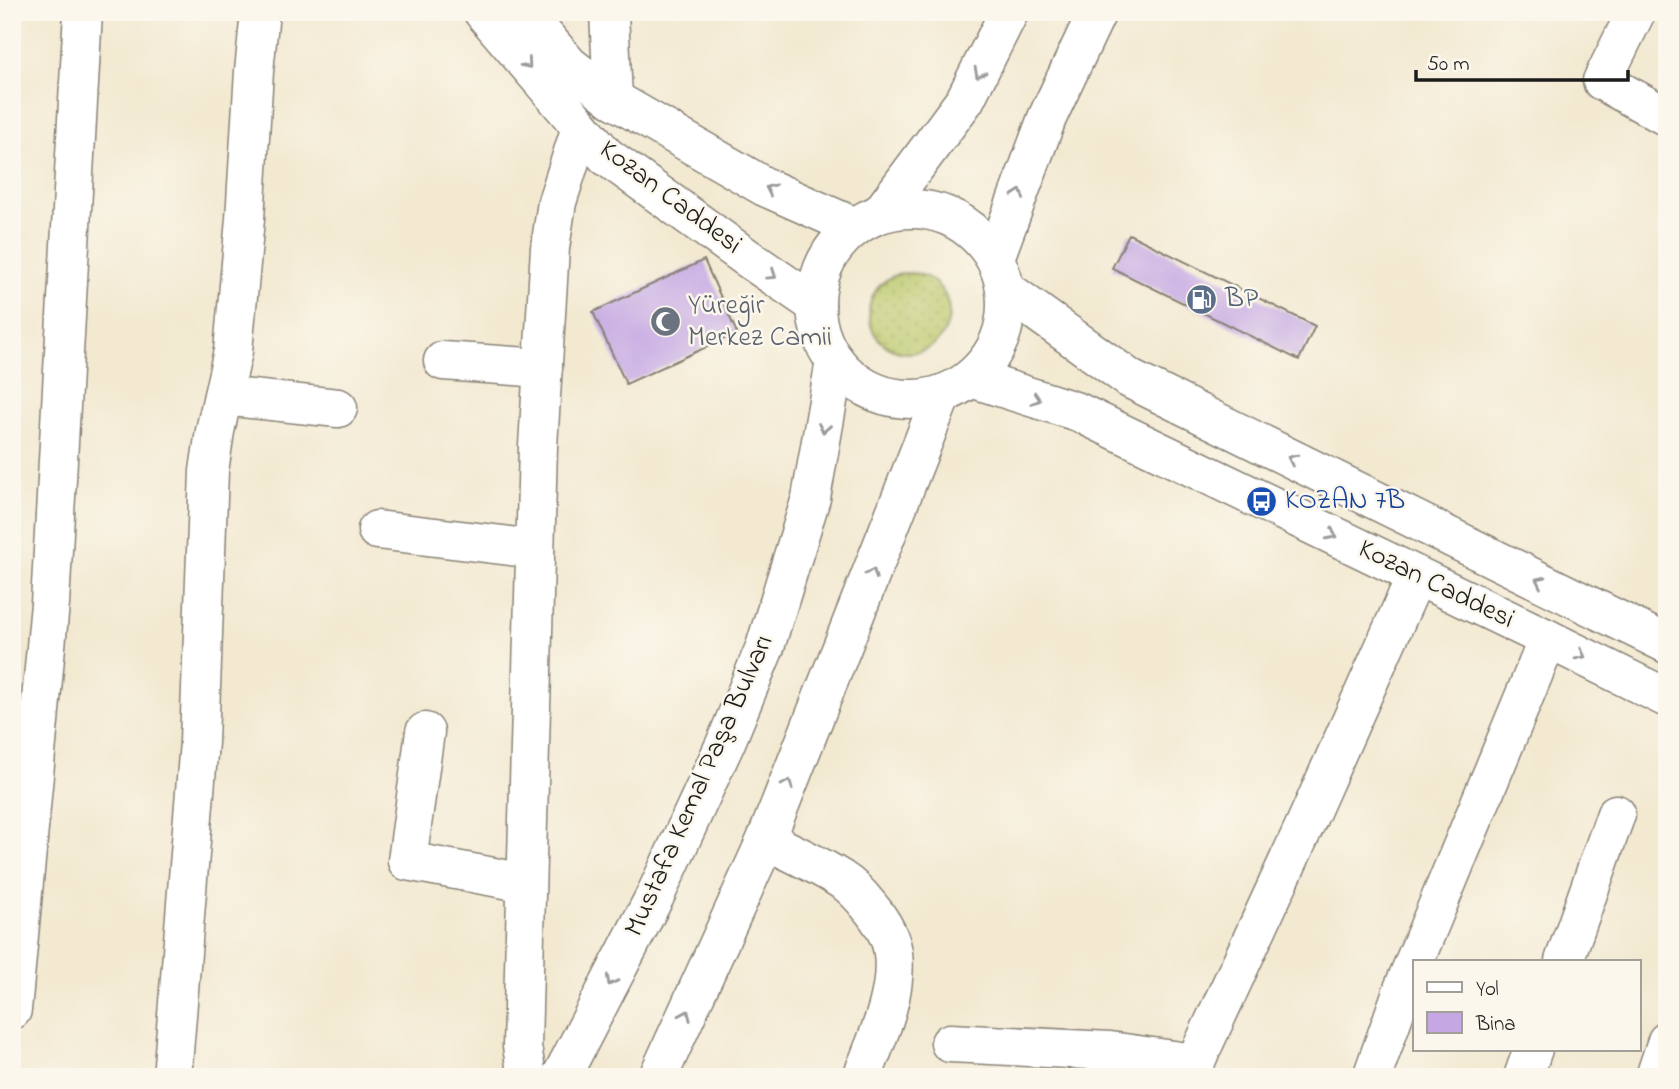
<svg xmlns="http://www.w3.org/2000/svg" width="1679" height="1089" viewBox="0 0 1679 1089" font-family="'Indie Flower',sans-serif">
  <defs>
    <pattern id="grass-dots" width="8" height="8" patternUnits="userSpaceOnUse" patternTransform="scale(1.75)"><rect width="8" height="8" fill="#bbc86a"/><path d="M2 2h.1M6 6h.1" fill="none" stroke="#a0ab5b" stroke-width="1.8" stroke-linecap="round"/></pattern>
  </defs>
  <rect width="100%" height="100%" fill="#fbf7ec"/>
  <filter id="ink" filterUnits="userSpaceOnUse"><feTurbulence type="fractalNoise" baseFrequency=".0143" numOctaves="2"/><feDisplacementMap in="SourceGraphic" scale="14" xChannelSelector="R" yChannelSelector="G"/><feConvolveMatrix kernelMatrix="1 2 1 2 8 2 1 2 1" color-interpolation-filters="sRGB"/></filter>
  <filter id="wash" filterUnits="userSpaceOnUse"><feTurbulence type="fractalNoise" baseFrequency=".00686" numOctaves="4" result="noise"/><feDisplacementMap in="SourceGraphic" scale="28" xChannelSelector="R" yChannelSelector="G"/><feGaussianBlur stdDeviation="1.57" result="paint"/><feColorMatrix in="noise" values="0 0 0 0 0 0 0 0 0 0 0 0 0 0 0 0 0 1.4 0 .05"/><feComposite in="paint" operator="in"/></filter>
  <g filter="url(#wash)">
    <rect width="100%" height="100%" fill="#f3e9d1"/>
    <circle fill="url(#grass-dots)" stroke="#6c7243" stroke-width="2" cx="909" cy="313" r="40"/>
    <g id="blocks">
      <g fill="#c5a8e3">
        <path d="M1129 234 1315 326 1299 360 1112 268Z"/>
        <path d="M704 260 737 333 626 384 593 312Z"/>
      </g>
    </g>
  </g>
  <g filter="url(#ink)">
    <use href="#blocks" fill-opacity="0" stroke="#888276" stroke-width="2"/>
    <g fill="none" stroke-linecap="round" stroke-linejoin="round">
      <defs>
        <g id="minor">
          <path d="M609 12 613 99"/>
          <path d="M1636 12 1602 81 1667 117"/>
          <path d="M443 361 543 368"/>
          <path d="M223 396 338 408"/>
          <path d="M377 530 535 549"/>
          <path d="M425 732 407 861 526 883"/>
          <path d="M766 840C790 852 819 865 842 880 852 886 861 896 869 906 879 918 891 936 893 953 898 996 877 1038 862 1077"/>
          <path d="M1564 961 1616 814"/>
          <path d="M12 1010 50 604 83 12"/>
          <path d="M950 1043 1110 1051 1195 1063"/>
          <path d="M172 1077 199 742 209 471 215 431 233 351 245 219 254 71 260 12"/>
          <path d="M527 1077 522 1046 538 446 550 248 557 202 581 127"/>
          <path d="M1190 1077 1195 1063 1304 827 1416 576"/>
          <path d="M1372 1077 1403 989 1548 639"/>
          <path d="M1523 1077 1533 1049"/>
          <path d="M1655 1077 1667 1041"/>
        </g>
        <g id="major">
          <path d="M881 213 965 100 1009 12"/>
          <path d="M995 258 1047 118 1097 12"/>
          <path d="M561 1077 655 896 726 742 765 647 811 498 835 361"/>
          <path d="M658 1077 766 840 942 394"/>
        </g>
        <g id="highway">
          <path d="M483 12 606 156 746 257 816 305"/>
          <path d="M524 12 569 65 613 99 765 187 855 227"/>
          <circle cx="911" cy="304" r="95"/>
          <path d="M1005 289 1130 379 1667 644"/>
          <path d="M971 378 1078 412 1548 639 1667 698"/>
        </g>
      </defs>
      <use href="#minor" stroke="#888276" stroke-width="41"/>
      <use href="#major" stroke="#888276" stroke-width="41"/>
      <use href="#highway" stroke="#888276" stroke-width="41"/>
      <use href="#minor" stroke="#fff" stroke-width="38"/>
      <use href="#major" stroke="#fff" stroke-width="38"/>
      <use href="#highway" stroke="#fff" stroke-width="38"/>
    </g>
    <defs><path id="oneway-chevron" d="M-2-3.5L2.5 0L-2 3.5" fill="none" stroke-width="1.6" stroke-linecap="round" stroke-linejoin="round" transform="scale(1.75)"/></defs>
    <g stroke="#999">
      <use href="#oneway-chevron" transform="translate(527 64) rotate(49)"/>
      <use href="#oneway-chevron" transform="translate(979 73) rotate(117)"/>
      <use href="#oneway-chevron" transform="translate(770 189) rotate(-155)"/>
      <use href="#oneway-chevron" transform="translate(1019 194) rotate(-70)"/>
      <use href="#oneway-chevron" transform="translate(772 275) rotate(34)"/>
      <use href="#oneway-chevron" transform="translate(1036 399) rotate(18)"/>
      <use href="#oneway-chevron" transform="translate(824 428) rotate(100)"/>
      <use href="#oneway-chevron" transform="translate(1292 459) rotate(-154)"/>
      <use href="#oneway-chevron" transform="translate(1332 535) rotate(26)"/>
      <use href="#oneway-chevron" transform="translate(872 573) rotate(-68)"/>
      <use href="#oneway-chevron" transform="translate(1540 581) rotate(-154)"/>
      <use href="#oneway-chevron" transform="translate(1581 655) rotate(27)"/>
      <use href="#oneway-chevron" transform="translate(788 784) rotate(-68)"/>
      <use href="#oneway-chevron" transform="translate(611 981) rotate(118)"/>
      <use href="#oneway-chevron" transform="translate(686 1015) rotate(-66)"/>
    </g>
  </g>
  <defs>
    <symbol id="fuel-disc" viewBox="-11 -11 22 22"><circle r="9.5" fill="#5c6f8a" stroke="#fbf7ec"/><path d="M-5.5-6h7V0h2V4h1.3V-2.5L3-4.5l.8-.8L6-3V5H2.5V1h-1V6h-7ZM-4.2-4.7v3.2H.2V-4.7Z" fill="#fff"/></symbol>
    <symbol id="mosque-disc" viewBox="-11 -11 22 22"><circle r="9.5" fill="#6b7280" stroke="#fbf7ec"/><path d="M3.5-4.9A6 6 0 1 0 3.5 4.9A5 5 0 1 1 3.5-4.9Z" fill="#fff"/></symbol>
    <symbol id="bus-disc" viewBox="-11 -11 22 22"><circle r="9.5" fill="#1a4fb4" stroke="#fbf7ec"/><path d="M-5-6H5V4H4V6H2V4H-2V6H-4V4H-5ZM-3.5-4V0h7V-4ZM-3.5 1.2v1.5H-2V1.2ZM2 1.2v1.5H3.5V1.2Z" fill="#fff"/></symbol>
  </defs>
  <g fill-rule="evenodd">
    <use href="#fuel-disc" x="1184" y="282" width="35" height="35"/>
    <use href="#mosque-disc" x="648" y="304" width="35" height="35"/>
    <use href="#bus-disc" x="1244" y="484" width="35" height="35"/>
  </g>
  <g text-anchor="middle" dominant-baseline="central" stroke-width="5" stroke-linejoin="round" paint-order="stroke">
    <g font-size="28" fill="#1c1c1c" stroke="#fbf7ec">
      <text transform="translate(670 198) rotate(37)">Kozan Caddesi</text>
      <text transform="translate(1436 585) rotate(26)">Kozan Caddesi</text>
      <text transform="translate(700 786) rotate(-66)">Mustafa Kemal Paşa Bulvarı</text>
    </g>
    <g font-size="28" fill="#4e5e75" stroke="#fbf7ec" text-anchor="start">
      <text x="1225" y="299">BP</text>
    </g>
    <g font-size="28" fill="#5b616d" stroke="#fbf7ec" text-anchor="start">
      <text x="688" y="306">Yüreğir<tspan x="688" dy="32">Merkez Camii</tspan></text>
    </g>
    <g font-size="28" fill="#164399" stroke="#fbf7ec" text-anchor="start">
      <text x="1285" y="501">KOZAN 7B</text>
    </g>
  </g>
  <rect width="1679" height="1089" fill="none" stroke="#fbf7ec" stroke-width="42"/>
  <rect x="1413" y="960" width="228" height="91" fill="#fbf7ec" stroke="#a29f99" stroke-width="2"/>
  <rect x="1427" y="982" width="35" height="10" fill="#ffffff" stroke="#a29f99" stroke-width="2"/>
  <text x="1476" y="995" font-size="21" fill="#1c1c1c">Yol</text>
  <rect x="1427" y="1012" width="35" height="21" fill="#c5a8e3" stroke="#a29f99" stroke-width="2"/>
  <text x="1476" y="1030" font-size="21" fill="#1c1c1c">Bina</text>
  <path d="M1416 70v10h212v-10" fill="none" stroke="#1c1c1c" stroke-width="3.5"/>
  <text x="1427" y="70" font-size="21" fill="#1c1c1c" stroke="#fbf7ec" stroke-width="5" paint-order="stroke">50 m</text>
</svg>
